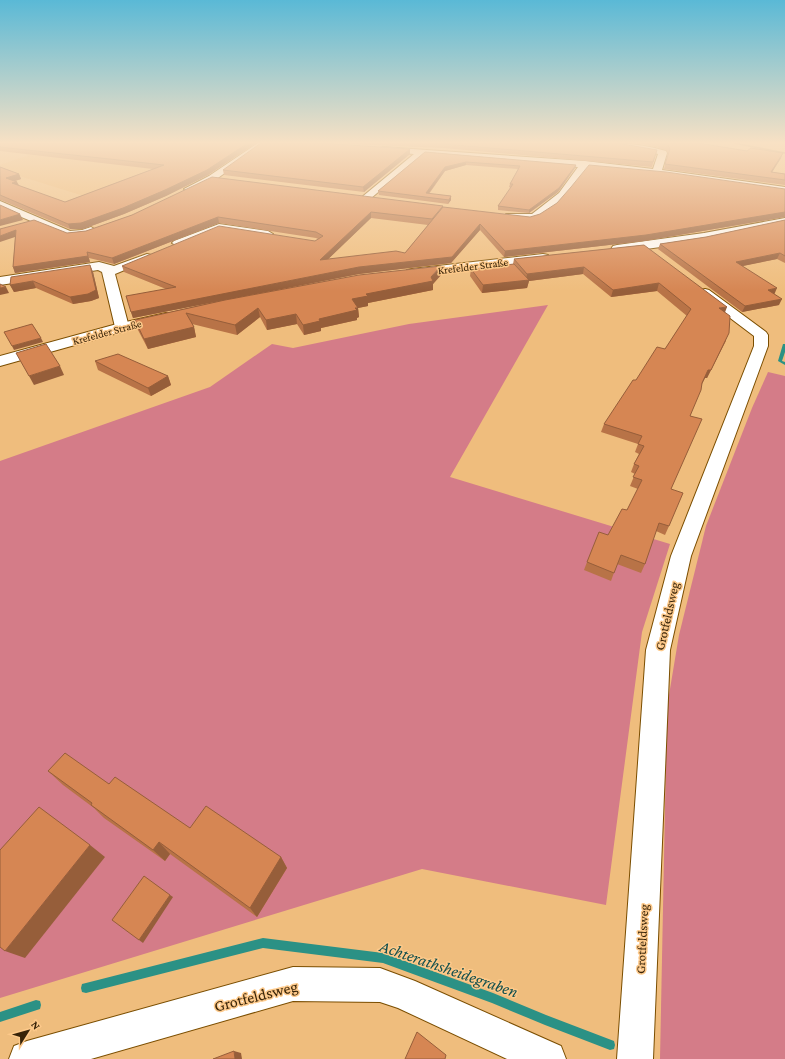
<svg xmlns="http://www.w3.org/2000/svg" width="785" height="1059" viewBox="0 0 785 1059" font-family="'Crimson Pro',serif">
  <rect width="100%" height="100%" fill="#efbd7d"/>
  <path fill="#ecb46e" d="M32 154 158 165 133 178 84 196 0 170V165Z"/>
  <g fill="#d47c88">
    <path d="M548 305 450 477 670 544 642 632 606 905 422 869 0 998V461L210 387 272 344 293 348 409 324Z"/>
    <path d="M768 372 785 376V1059H660L667 707 679 635 706 526 752 408Z"/>
  </g>
  <g fill="none" stroke-linecap="round" stroke-linejoin="round">
    <g fill="#2b9185" fill-rule="evenodd">
      <path d="M783 344H785V352L782 361 785 362V365L778 361Z"/>
      <path d="M263 938 383 953 493 993 546 1015 614 1041 615 1045 614 1049 610 1050 545 1025 492 1003 383 963 263 948 86 993 82 992 81 988 82 984 86 983Z"/>
      <path d="M36 1000 40 1001 41 1005 40 1009 0 1022V1012Z"/>
    </g>
    <defs>
      <g id="street">
        <path d="M258 143H267L215 180 192 191 189 192 184 189 209 176Z"/>
        <path d="M605 143C626 143 646 145 666 151L667 153 662 170 785 187V193L685 178 587 168 565 197 538 219H510L506 218 505 216 506 214H532L559 193 578 167 423 154 370 199 367 200 362 197 414 154 380 151 379 149 383 147 585 161 653 169 658 154 649 151 609 145Z"/>
        <path d="M0 201 70 231 82 230 91 227 96 230 88 235 69 237 0 208Z"/>
        <path d="M219 224 268 231 273 234 268 237 220 230 182 245 178 246 172 243 174 241Z"/>
        <path d="M147 254 151 255 153 257 151 259 115 274 129 327 127 330 122 331 117 330 115 327 102 272 98 270 0 285V277L99 262 114 266Z"/>
        <path d="M705 289 709 290 766 332 768 335V346L691 556 670 650 653 1059H617L646 650 671 556 754 346V336L701 296 699 293 701 290Z"/>
        <path d="M293 967 380 968 415 981 561 1046 566 1059H507L398 1008 380 1002 293 1001 91 1059H9L14 1046 27 1041Z"/>
      </g>
      <g id="secondary">
        <path d="M785 218V224L704 241 617 253 613 252 611 249 613 246 617 245 704 233Z"/>
        <path d="M543 254 548 255 549 258 548 261 412 277 407 276 405 273 407 270 412 269Z"/>
        <path d="M166 313 171 314 173 317 171 320 125 331 0 366V356L117 324Z"/>
      </g>
    </defs>
    <use href="#street" stroke="#7b4e01" stroke-width="2"/>
    <use href="#secondary" stroke="#7b4e01" stroke-width="2"/>
    <use href="#street" fill="#fff" fill-rule="evenodd"/>
    <use href="#secondary" fill="#fff" fill-rule="evenodd"/>
    <path stroke="#9b7647" stroke-width="1.5" d="M734 143 785 153"/>
  </g>
  <g fill="#b87347" fill-rule="evenodd">
    <path d="M0 143H256L208 175 166 196 124 214 83 229H70L1 200H0V167L19 174 21 179 15 181 19 186 65 202 153 169 0 151Z"/>
    <path d="M329 143H617L657 150 652 167 444 148Z"/>
    <path d="M628 143H698L781 158 772 172 785 174V185L664 169 668 153 666 150 644 144Z"/>
    <path d="M410 149V154L364 192 224 175 223 170Z"/>
    <path d="M425 152 576 165 575 168 558 192 529 213 498 210V206L511 188 509 187 510 184 518 169 466 165 445 171 429 194 451 196V200L448 204 379 195 378 191Z"/>
    <path d="M785 189V217L644 241 504 257 480 230 451 263 359 274 236 298 441 275 433 284V290L368 303V306L358 308 359 317 357 318V320L321 328V331L304 335 297 324 267 330 260 317 237 335 192 324 194 327 196 337 148 349 138 330 135 320 219 301 133 318 131 312 166 289 124 272 122 266 315 241 318 239 316 238 219 223 114 264 89 258 90 262 15 273 13 267 15 237 0 229 67 233 86 231 132 215 442 208 530 217ZM371 218 428 225 405 253 328 259Z"/>
    <path d="M785 220V263L777 259 742 266 774 294 779 305 742 312 658 249 660 244 706 237Z"/>
    <path d="M644 245 725 312 726 341 707 378H705L702 384 690 416 671 489 669 526 665 535 656 531 645 564 641 573 617 564 611 581 584 570 587 562 608 535 627 510 638 489 630 486 635 474 631 472 634 464 639 454 635 452 638 444 601 432 604 424 636 380 665 349 687 316 657 291 611 297 583 274 529 281 527 288 482 293 470 276 471 269 513 264 514 259Z"/>
    <path d="M90 265 93 272 99 298 91 301 73 304 36 288 14 292 10 285Z"/>
    <path d="M95 361 168 376 171 385 151 396 98 370Z"/>
    <path d="M48 771 109 784 190 828 281 857 287 868 257 917 170 854 165 861 104 818 94 808 63 785Z"/>
  </g>
  <g fill="#965e3a">
    <path d="M248 143H256L208 175 166 196 124 214 83 229H70L68 224Z"/>
    <path d="M410 149V154L364 192 363 187Z"/>
    <path d="M783 153 781 158 769 177 771 172Z"/>
    <path d="M466 162V165L445 171 426 197V193L445 167Z"/>
    <path d="M576 165 575 168 558 192 529 213V210Z"/>
    <path d="M19 174 21 179 8 183 6 178Z"/>
    <path d="M17 182 20 187 12 183Z"/>
    <path d="M451 196V200L448 204 449 200Z"/>
    <path d="M371 212V218L321 266 320 260Z"/>
    <path d="M785 212V217L644 241 504 257 505 251Z"/>
    <path d="M20 214 23 220 0 226V220Z"/>
    <path d="M218 217 219 223 114 264 112 258Z"/>
    <path d="M480 224V230L451 263 359 274 133 318 131 312 359 267 452 257Z"/>
    <path d="M16 230 18 236 0 242V236Z"/>
    <path d="M87 252 90 262 15 273 13 267Z"/>
    <path d="M780 253 777 259 733 268 736 262Z"/>
    <path d="M90 265 93 272 99 298 91 301 73 304 70 297Z"/>
    <path d="M441 266V275L433 284V290L368 303V306L358 308 359 317 357 318V320L321 328V331L304 335 303 325 319 319 352 299 366 294 431 277Z"/>
    <path d="M584 267 583 274 529 281 527 288 482 293 483 285 526 280 527 274Z"/>
    <path d="M33 281 36 288 14 292 10 285Z"/>
    <path d="M659 283 657 291 611 297 613 290Z"/>
    <path d="M6 287 9 293 0 295V288Z"/>
    <path d="M777 288 774 295 768 290Z"/>
    <path d="M782 299 779 305 742 312 745 306Z"/>
    <path d="M727 307 724 315 719 308Z"/>
    <path d="M258 308 260 317 237 335 235 325Z"/>
    <path d="M296 314 297 324 267 330 266 320Z"/>
    <path d="M194 327 196 337 148 349 144 339Z"/>
    <path d="M729 333 707 378H705L698 391 708 370Z"/>
    <path d="M41 338 43 342 14 350 12 346Z"/>
    <path d="M60 366 64 375 34 385 29 376Z"/>
    <path d="M168 376 171 385 151 396 148 388Z"/>
    <path d="M159 842 170 854 165 861 153 850Z"/>
    <path d="M90 845 105 857 25 958 5 951Z"/>
    <path d="M281 857 287 868 257 917 250 908Z"/>
    <path d="M170 895 173 897 143 943 139 940Z"/>
    <path d="M234 1051 241 1053 242 1059H235Z"/>
  </g>
  <g fill="#d68653" stroke="#965e3a">
    <path d="M0 143H248L207 170 165 190 123 208 81 223 68 224 0 195V167L19 174 6 178 17 182 12 183 65 202 164 165 0 147Z"/>
    <path d="M261 143H319L410 149 363 187 223 170Z"/>
    <path d="M428 143H617L657 150 653 162 444 144Z"/>
    <path d="M660 143H698L747 151 751 148 783 153 771 172 785 174V180L665 164 670 149 668 145Z"/>
    <path d="M425 152 576 165 559 188 529 210 498 206 513 184H510L520 166 466 162 445 167 426 193 451 196 449 200 378 191Z"/>
    <path d="M589 165 666 172 785 189V212L646 235 505 251 480 224 452 257 359 267 131 312 126 296 176 287 122 266 219 226 315 241 323 236 316 232 218 217 112 258 87 252 88 256 13 267 16 230 0 236V229L34 220 67 233 86 231 132 215 212 177 443 206 432 219 371 212 320 260 396 251 405 253 443 207 530 217 540 214 557 203 571 187Z"/>
    <path d="M0 205 20 214 0 220Z"/>
    <path d="M785 220V256L780 253 736 262 777 288 768 290 782 299 745 306 660 244 706 237Z"/>
    <path d="M644 245 727 307 719 308 730 316 729 333 711 370H708L702 383 701 390 690 416 702 419 671 489 683 493 669 526 659 523 645 564 621 555 614 573 587 562 599 532 608 535 622 509 627 510 642 480 633 477 639 466 634 464 644 446 638 444 642 436 604 424 633 380H636L657 347 665 349 691 309 659 283 613 290 584 267 527 274 514 259Z"/>
    <path d="M514 264 529 280 483 285 471 269Z"/>
    <path d="M90 265 96 290 88 294 70 297 33 281 10 285 11 277Z"/>
    <path d="M441 266 431 277 433 281 366 294 368 296 352 299 358 308H355L357 310 319 319 320 321 303 325 296 314 266 320 258 308 235 325 186 313 194 327 144 339 135 320 225 300 359 275Z"/>
    <path d="M0 284 6 287 0 288Z"/>
    <path d="M32 324 41 338 12 346 4 332Z"/>
    <path d="M46 344 60 366 29 376 16 353Z"/>
    <path d="M118 354 168 376 148 388 95 361Z"/>
    <path d="M65 753 109 784 115 777 190 828 206 806 281 857 250 908 159 842 153 850 91 805 92 803 48 771Z"/>
    <path d="M39 807 90 845 5 951 0 947V850Z"/>
    <path d="M144 876 170 895 139 940 112 920Z"/>
    <path d="M417 1032 446 1055 445 1059H405Z"/>
    <path d="M234 1051 235 1059H213Z"/>
  </g>
  <linearGradient id="sky" x2="0" y2="1"><stop stop-color="#5ab9d6"/><stop offset="0.49" stop-color="#f8e1c4"/><stop offset="1" stop-color="#f8e1c4" stop-opacity="0"/></linearGradient>
  <rect width="785" height="291" fill="url(#sky)"/>
  <g text-anchor="middle" dominant-baseline="central" stroke-width="3" stroke-linejoin="round" paint-order="stroke">
    <g font-size="11" fill="#372308" stroke="#fdc98a">
      <text transform="translate(473 266) rotate(-7)">Krefelder Straße</text>
      <text transform="translate(107 332) rotate(-15)">Krefelder Straße</text>
    </g>
    <g font-size="13" fill="#372308" stroke="#fdc98a">
      <text transform="translate(667 616) rotate(-77)">Grotfeldsweg</text>
      <text transform="translate(642 939) rotate(-87)">Grotfeldsweg</text>
    </g>
    <g font-size="16" fill="#372308" stroke="#fdc98a">
      <text transform="translate(256 996) rotate(-14)">Grotfeldsweg</text>
    </g>
    <g font-size="17" font-style="italic" fill="#124f4d" stroke="#fdc98a">
      <text transform="translate(449 969) rotate(19)">Achterathsheidegraben</text>
    </g>
  </g>
  <g transform="translate(28 1031) rotate(53)" stroke="#fdc98a" stroke-width="3" paint-order="stroke">
  <path d="M0-3L7 15L0 10L-7 15Z" fill="#372308"/>
  <text y="-6" font-size="11" font-weight="bold" text-anchor="middle" fill="#372308">N</text>
  </g>
</svg>
